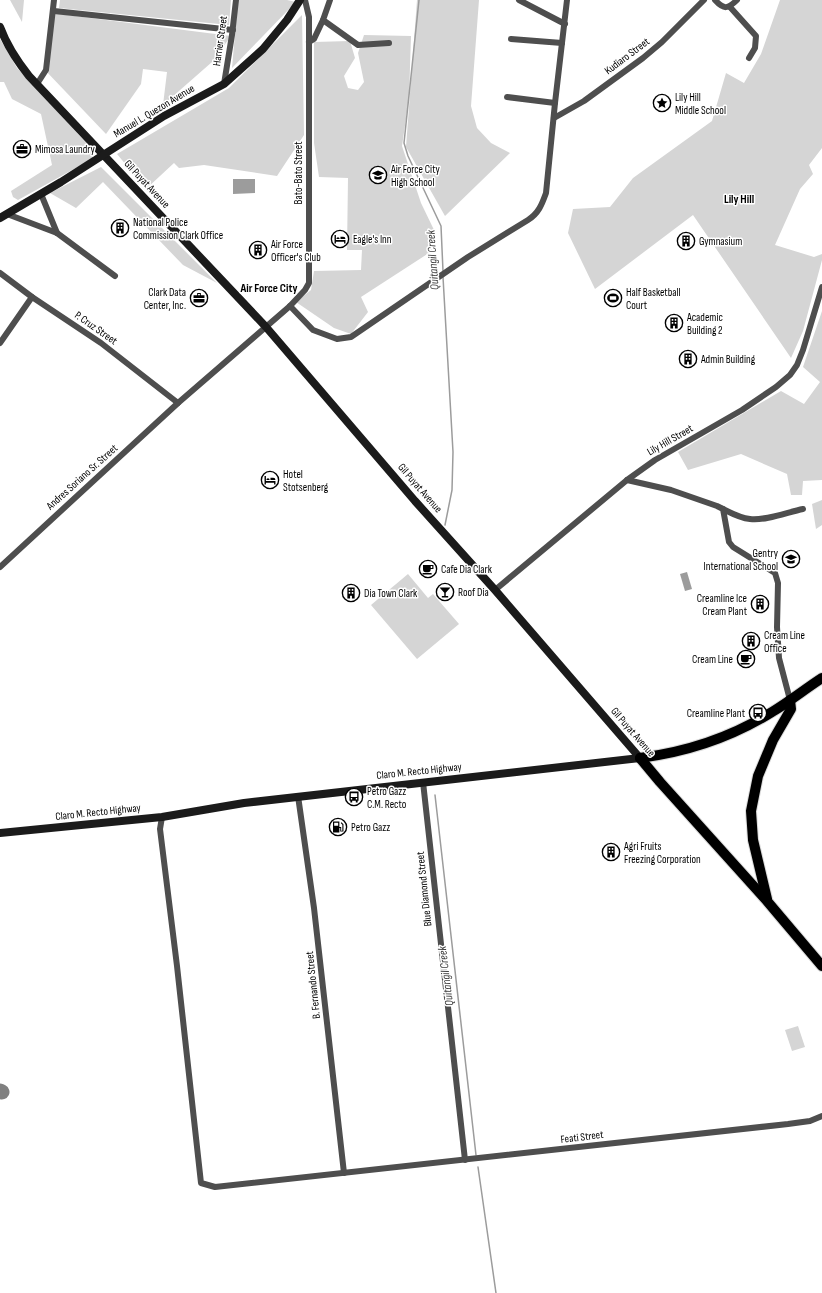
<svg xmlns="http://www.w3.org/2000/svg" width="822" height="1293" viewBox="0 0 822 1293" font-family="'Sofia Sans Condensed',sans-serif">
  <rect width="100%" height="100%" fill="#fff"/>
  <g fill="#d5d5d5">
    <path d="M10 0H24L22 22Z"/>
    <path d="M60 0H231L229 25 59 8Z"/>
    <path d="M238 0H287L296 2 232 68Z"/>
    <path d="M417 0H479L471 106 477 128 491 143 510 153 445 216 406 147Z"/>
    <path d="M780 0H822V148L809 165 813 174 800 189 775 245 814 257 822 254V260L803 331 791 358 693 215 595 289 568 233 573 209 610 207 633 178 712 121 726 73 744 83 761 54Z"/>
    <path d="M51 13 231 36 212 62 163 105 167 72 143 69 141 84 106 134 44 69Z"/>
    <path d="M302 15 304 135 277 176 204 165 179 168 174 163 146 189 117 154 229 88Z"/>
    <path d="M364 35 411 36 409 98 402 146 421 203 435 232 432 251 361 297 368 312 351 334 334 328 296 302 311 290 314 271 361 270 362 250H347L348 178 319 177 314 143V42L350 41 355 58 344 76 348 88 358 90 364 82 358 53Z"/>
    <path d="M0 39 17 68 91 148 93 153 92 159 18 200 13 197 11 191 52 165 41 114 12 99 4 82H0Z"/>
    <path d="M101 167 217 283 183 265 103 182 76 208 50 193Z"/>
    <path d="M609 290 619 292 617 305 606 303Z"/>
    <path d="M822 311V480L803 481 802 495H791L787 474 741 454 688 470 678 452 781 391 804 404 820 382 803 367Z"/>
    <path d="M822 500V525L816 529 812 504Z"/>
    <path d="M408 574 428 598 433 594 459 624 417 659 371 605Z"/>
    <path d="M798 1026 805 1047 792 1051 785 1030Z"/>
  </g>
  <g fill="#9c9c9c">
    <path d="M233 179H255V193L233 194Z"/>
    <path d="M687 572 692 589 685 591 680 574Z"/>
  </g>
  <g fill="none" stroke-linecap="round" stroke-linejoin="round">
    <g stroke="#9c9c9c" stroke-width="1.5">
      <path d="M419 0 404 143 408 156 441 226 443 271"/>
      <path d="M443 277 453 452 452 490 445 525"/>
      <path d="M435 795 476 1155"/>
      <path d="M478 1167 496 1293"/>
    </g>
    <path stroke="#808080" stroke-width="15" d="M0 1091 2 1092"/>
    <defs>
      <g id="primary">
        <path d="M640 758 660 782 767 901 822 966"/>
        <path d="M640 758C687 752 732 737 772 712 789 702 805 689 822 678"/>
        <path d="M767 899 753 840 751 811 758 776 773 740 791 709 790 700"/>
      </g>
    </defs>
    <use href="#primary" stroke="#dbdbdb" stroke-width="12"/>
    <g stroke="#4e4e4e" stroke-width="6">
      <path d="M330 0 323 20 358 45 389 43"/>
      <path d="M519 0 565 24"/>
      <path d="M715 0C724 10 728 9 737 0"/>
      <path d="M730 7 756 36 755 48 749 58"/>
      <path d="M54 11 233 30"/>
      <path d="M511 39 562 43"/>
      <path d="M309 42 314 39 323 20"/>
      <path d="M37 84 46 70 54 0"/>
      <path d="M224 84 232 35 236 0"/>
      <path d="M507 97 555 103"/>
      <path d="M554 118 584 101 643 58 662 42 704 0"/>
      <path d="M41 194 57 233"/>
      <path d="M7 214 57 233 115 276"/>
      <path d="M0 273 32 297 101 343 178 403"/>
      <path d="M290 306 313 330 337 339 351 337 468 257 528 220C539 213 542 204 546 193L555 103 567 0"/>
      <path d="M0 343 32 297"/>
      <path d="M627 480 671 490 717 506 723 509 729 542 733 547 775 573 778 583 777 627 779 658 790 700"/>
      <path d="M723 509C731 513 740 518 750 519 766 521 788 512 803 509"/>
      <path d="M0 567 178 403 290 306 305 290 309 283V17L305 0"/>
      <path d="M495 590 627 480 655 460 742 410 776 387 790 375 797 365 803 350 822 287"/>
      <path d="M423 782 465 1160"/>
      <path d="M298 796 314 908 344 1173"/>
      <path d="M162 817 160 829 177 966 201 1183 215 1187 788 1124 810 1121 822 1116"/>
    </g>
    <g stroke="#1b1b1b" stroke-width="8">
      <path d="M0 27C7 46 17 61 29 76L266 327 415 501 495 590 640 758"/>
      <path d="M0 218 61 182 164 116 224 84 263 49 287 20 300 0"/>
      <path d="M0 833 162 817 244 803 640 758"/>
    </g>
    <use href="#primary" stroke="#000" stroke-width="10"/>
  </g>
  <defs>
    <symbol id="sight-ring" viewBox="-11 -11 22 22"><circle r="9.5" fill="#fff" stroke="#000" stroke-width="1.5"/><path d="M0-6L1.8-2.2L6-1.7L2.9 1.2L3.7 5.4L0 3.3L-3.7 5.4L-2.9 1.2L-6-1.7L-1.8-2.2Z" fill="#000"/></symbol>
    <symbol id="office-ring" viewBox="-11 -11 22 22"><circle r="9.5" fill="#fff" stroke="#000" stroke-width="1.5"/><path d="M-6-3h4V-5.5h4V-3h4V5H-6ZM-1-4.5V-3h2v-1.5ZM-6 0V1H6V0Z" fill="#000"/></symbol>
    <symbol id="school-ring" viewBox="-11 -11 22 22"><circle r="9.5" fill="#fff" stroke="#000" stroke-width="1.5"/><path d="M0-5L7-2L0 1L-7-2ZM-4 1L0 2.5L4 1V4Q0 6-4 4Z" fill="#000"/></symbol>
    <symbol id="building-ring" viewBox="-11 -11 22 22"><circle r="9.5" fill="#fff" stroke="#000" stroke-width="1.5"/><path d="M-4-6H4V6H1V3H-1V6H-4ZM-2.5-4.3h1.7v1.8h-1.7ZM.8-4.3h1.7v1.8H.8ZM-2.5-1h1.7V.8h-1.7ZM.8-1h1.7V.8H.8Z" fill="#000"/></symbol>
    <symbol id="hotel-ring" viewBox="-11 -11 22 22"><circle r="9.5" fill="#fff" stroke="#000" stroke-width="1.5"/><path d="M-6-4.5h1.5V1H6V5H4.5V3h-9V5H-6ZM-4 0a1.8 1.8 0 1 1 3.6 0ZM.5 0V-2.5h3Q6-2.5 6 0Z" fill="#000"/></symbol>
    <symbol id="stadium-ring" viewBox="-11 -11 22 22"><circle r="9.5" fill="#fff" stroke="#000" stroke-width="1.5"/><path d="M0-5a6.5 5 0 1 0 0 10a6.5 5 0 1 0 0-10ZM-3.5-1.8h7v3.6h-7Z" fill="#000"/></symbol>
    <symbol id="cafe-ring" viewBox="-11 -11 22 22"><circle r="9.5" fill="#fff" stroke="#000" stroke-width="1.5"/><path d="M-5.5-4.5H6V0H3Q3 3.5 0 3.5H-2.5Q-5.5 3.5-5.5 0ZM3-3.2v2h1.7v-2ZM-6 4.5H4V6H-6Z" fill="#000"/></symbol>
    <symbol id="bar-ring" viewBox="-11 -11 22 22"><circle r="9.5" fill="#fff" stroke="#000" stroke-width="1.5"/><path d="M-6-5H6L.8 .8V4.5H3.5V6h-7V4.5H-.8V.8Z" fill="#000"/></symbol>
    <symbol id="bus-ring" viewBox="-11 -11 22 22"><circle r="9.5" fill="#fff" stroke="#000" stroke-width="1.5"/><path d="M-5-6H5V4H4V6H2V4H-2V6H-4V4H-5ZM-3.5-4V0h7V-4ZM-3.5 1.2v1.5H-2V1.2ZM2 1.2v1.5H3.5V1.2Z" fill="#000"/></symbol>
    <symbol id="fuel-ring" viewBox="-11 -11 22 22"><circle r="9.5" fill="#fff" stroke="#000" stroke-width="1.5"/><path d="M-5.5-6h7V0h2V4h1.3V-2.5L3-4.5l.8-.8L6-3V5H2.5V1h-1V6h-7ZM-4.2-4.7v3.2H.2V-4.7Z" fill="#000"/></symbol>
  </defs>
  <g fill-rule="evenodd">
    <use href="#sight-ring" x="652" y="93" width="20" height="20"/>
    <use href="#office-ring" x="12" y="139" width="20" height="20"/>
    <use href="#school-ring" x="368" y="165" width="20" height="20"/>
    <use href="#building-ring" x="110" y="218" width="20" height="20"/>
    <use href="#hotel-ring" x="330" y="229" width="20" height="20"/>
    <use href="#building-ring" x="676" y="231" width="20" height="20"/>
    <use href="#building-ring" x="248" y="240" width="20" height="20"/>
    <use href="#office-ring" x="189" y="288" width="20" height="20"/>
    <use href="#stadium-ring" x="603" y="288" width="20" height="20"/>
    <use href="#building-ring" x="664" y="313" width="20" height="20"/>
    <use href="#building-ring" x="678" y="349" width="20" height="20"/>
    <use href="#hotel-ring" x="260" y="470" width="20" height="20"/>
    <use href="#school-ring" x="781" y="549" width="20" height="20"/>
    <use href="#cafe-ring" x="418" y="559" width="20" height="20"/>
    <use href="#bar-ring" x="435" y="582" width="20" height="20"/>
    <use href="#building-ring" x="341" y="583" width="20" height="20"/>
    <use href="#building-ring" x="750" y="594" width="20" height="20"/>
    <use href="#building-ring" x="741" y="631" width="20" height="20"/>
    <use href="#cafe-ring" x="736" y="649" width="20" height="20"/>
    <use href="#bus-ring" x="748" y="703" width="20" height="20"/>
    <use href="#bus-ring" x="344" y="787" width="20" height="20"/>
    <use href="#fuel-ring" x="328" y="817" width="20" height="20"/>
    <use href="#building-ring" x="601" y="842" width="20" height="20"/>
  </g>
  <g text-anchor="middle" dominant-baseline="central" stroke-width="3" stroke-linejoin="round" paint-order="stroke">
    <g font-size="11" fill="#000" stroke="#fff">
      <text transform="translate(220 41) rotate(-82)">Harrier Street</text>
      <text transform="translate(627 56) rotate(-37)">Kudiaro Street</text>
      <text transform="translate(154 111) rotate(-31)">Manuel L. Quezon Avenue</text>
      <text transform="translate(298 173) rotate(-90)">Bato-Bato Street</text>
      <text transform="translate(147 184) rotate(47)">Gil Puyat Avenue</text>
      <text transform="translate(96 328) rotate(35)">P. Cruz Street</text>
      <text transform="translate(670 440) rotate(-30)">Lily Hill Street</text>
      <text transform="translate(82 477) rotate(-42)">Andres Soriano Sr. Street</text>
      <text transform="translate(420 488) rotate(49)">Gil Puyat Avenue</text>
      <text transform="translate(633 732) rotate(49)">Gil Puyat Avenue</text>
      <text transform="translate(419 771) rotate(-6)">Claro M. Recto Highway</text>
      <text transform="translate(98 812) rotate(-6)">Claro M. Recto Highway</text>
      <text transform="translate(424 889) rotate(-96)">Blue Diamond Street</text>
      <text transform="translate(313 985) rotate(-96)">B. Fernando Street</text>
      <text transform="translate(582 1137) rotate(-7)">Feati Street</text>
    </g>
    <g font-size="11" fill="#000" stroke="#fff" text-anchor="start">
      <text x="675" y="97">Lily Hill<tspan x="675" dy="13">Middle School</tspan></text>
      <text x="35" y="149">Mimosa Laundry</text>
      <text x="391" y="169">Air Force City<tspan x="391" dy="13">High School</tspan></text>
      <text x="133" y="222">National Police<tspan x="133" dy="13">Commission Clark Office</tspan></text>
      <text x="353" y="239">Eagle's Inn</text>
      <text x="699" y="241">Gymnasium</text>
      <text x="271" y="244">Air Force<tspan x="271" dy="13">Officer's Club</tspan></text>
      <text x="186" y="292" text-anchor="end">Clark Data<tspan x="186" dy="13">Center, Inc.</tspan></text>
      <text x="626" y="292">Half Basketball<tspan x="626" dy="13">Court</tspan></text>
      <text x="687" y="317">Academic<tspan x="687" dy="13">Building 2</tspan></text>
      <text x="701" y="359">Admin Building</text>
      <text x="283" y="474">Hotel<tspan x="283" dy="13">Stotsenberg</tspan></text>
      <text x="778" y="553" text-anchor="end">Gentry<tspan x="778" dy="13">International School</tspan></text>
      <text x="441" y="569">Cafe Dia Clark</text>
      <text x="458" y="592">Roof Dia</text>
      <text x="364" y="593">Dia Town Clark</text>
      <text x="747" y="598" text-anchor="end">Creamline Ice<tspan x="747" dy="13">Cream Plant</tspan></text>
      <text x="764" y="635">Cream Line<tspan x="764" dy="13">Office</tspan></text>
      <text x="733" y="659" text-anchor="end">Cream Line</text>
      <text x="745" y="713" text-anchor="end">Creamline Plant</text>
      <text x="367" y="791">Petro Gazz<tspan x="367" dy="13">C.M. Recto</tspan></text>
      <text x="351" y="827">Petro Gazz</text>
      <text x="624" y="846">Agri Fruits<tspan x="624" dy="13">Freezing Corporation</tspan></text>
    </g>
    <g font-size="12" font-weight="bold" fill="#000" stroke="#fff">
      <text x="739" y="199">Lily Hill</text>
      <text x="269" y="288">Air Force City</text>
    </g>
    <g font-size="12" font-style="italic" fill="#3d3d3d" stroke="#fff">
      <text transform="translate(433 260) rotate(-94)">Quitangil Creek</text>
      <text transform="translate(446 976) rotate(-97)">Quitangil Creek</text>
    </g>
  </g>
</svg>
